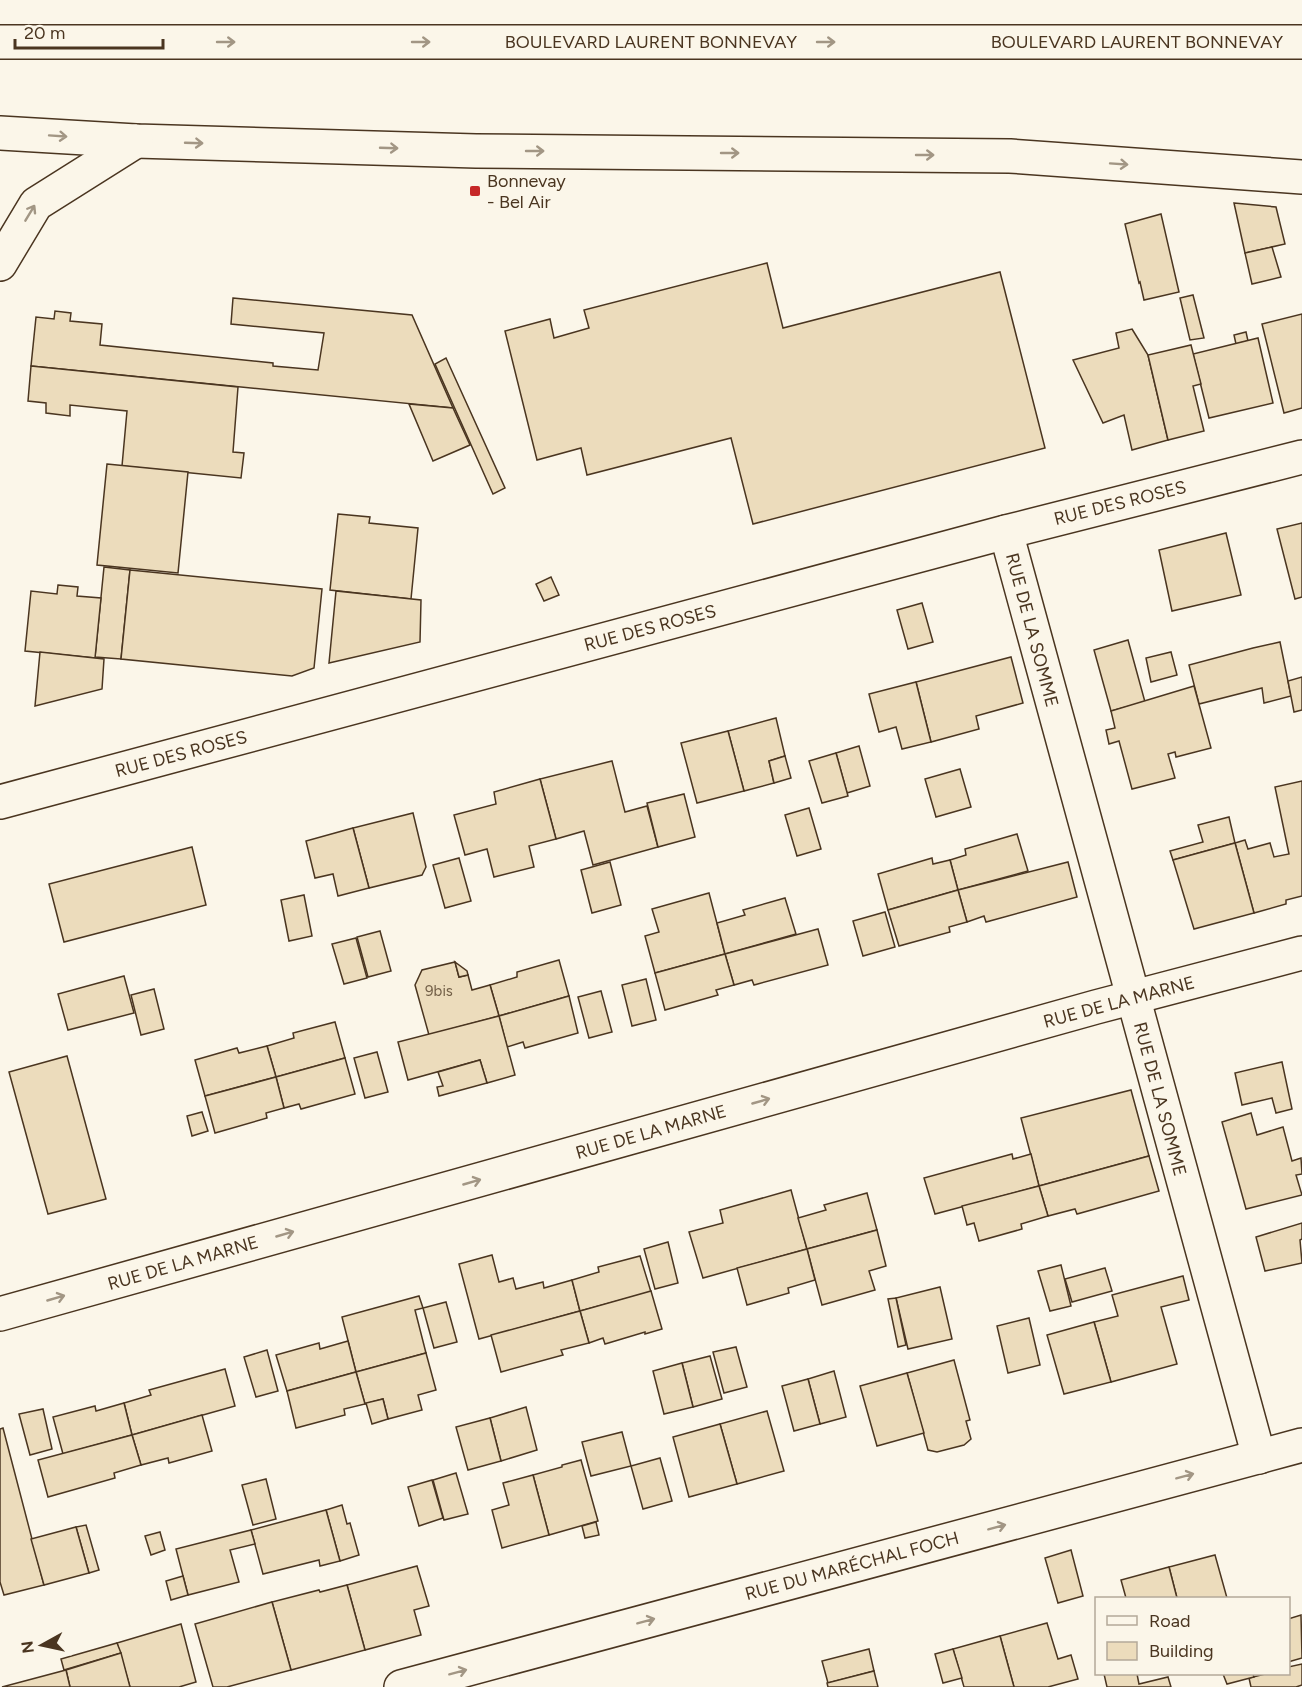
<svg xmlns="http://www.w3.org/2000/svg" width="1302" height="1687" viewBox="0 0 1302 1687" font-family="Figtree,sans-serif">
  <rect width="100%" height="100%" fill="#fbf6e9"/>
  <g fill="#ecdcbc" stroke="#4a3520" stroke-width="1.5">
    <path d="M1234 203 1276 207 1285 244 1245 253Z"/>
    <path d="M1161 214 1179 292 1144 300 1140 282 1139 283 1125 224Z"/>
    <path d="M1272 247 1281 277 1252 284 1245 253Z"/>
    <path d="M767 263 783 328 1000 272 1045 448 753 524 731 438 587 475 581 448 537 460 505 331 550 319 554 338 589 328 584 310Z"/>
    <path d="M1193 295 1204 338 1190 340 1180 298Z"/>
    <path d="M233 298 412 315 453 408 31 366 36 317 54 319 55 311 71 313 70 321 102 324 100 345 273 363V366L318 370 324 333 231 324Z"/>
    <path d="M1302 314V408L1284 413 1262 324Z"/>
    <path d="M1132 329 1148 355 1168 440 1132 450 1124 415 1103 423 1073 360 1119 348 1116 333Z"/>
    <path d="M1246 332 1248 341 1236 344 1234 335Z"/>
    <path d="M1258 338 1273 403 1209 418 1193 354Z"/>
    <path d="M1191 345 1201 384 1193 386 1204 431 1168 440 1148 355Z"/>
    <path d="M446 358 505 488 493 494 435 364Z"/>
    <path d="M31 366 238 387 233 452 244 453 241 478 122 466 127 411 70 405V416L46 413V403L28 401Z"/>
    <path d="M409 404 453 408 470 445 433 461Z"/>
    <path d="M107 464 188 472 178 573 97 565Z"/>
    <path d="M338 514 370 517 369 523 418 528 411 599 330 590Z"/>
    <path d="M1302 523V597L1295 599 1277 529Z"/>
    <path d="M1226 533 1241 595 1172 611 1159 550Z"/>
    <path d="M104 567 130 570 121 659 95 657Z"/>
    <path d="M130 570 322 589 314 668 292 676 121 659Z"/>
    <path d="M551 577 559 595 544 601 536 584Z"/>
    <path d="M58 585 78 587 77 596 101 598 95 658 25 651 31 591 57 594Z"/>
    <path d="M336 591 421 600 420 642 329 663Z"/>
    <path d="M922 603 933 642 908 649 897 610Z"/>
    <path d="M1128 640 1145 702 1111 711 1094 650Z"/>
    <path d="M1280 642 1291 696 1264 703 1262 688 1199 704 1189 665 1253 648Z"/>
    <path d="M40 652 104 659 102 689 35 706Z"/>
    <path d="M1171 652 1177 675 1151 682 1146 658Z"/>
    <path d="M1011 657 1023 703 976 716 979 729 931 742 916 682Z"/>
    <path d="M1302 677V710L1294 712 1288 681Z"/>
    <path d="M916 682 931 742 902 749 896 727 879 732 869 694Z"/>
    <path d="M1194 686 1211 748 1176 757 1175 752 1168 754 1175 778 1132 789 1119 741 1109 744 1106 730 1115 728 1111 711Z"/>
    <path d="M776 718 785 756 769 761 774 783 744 791 728 731Z"/>
    <path d="M728 731 744 791 697 803 681 743Z"/>
    <path d="M859 746 870 786 847 793 836 753Z"/>
    <path d="M836 753 848 796 822 803 809 761Z"/>
    <path d="M785 756 791 778 774 783 769 761Z"/>
    <path d="M612 761 625 812 647 806 658 847 593 865 584 831 556 839 540 779Z"/>
    <path d="M960 769 971 807 936 817 925 779Z"/>
    <path d="M540 779 556 839 529 846 534 867 494 877 487 849 465 855 454 815 496 804 494 792Z"/>
    <path d="M1302 781V896L1286 900V904L1254 913 1235 843 1245 840 1248 849 1270 843 1274 857 1289 854 1275 787Z"/>
    <path d="M684 794 695 837 658 847 647 803Z"/>
    <path d="M809 808 821 849 797 856 785 815Z"/>
    <path d="M413 813 426 867 422 875 369 888 353 828Z"/>
    <path d="M1229 817 1235 843 1173 860 1170 851 1203 842 1198 825Z"/>
    <path d="M353 828 369 888 338 896 333 874 315 878 306 841Z"/>
    <path d="M1017 834 1028 871 958 890 950 860 966 855 965 849Z"/>
    <path d="M1235 843 1254 913 1194 929 1173 860Z"/>
    <path d="M192 847 206 905 64 942 49 884Z"/>
    <path d="M459 858 471 901 445 908 433 865Z"/>
    <path d="M932 858 933 864 950 860 958 890 888 910 878 874Z"/>
    <path d="M610 862 621 905 592 913 581 870Z"/>
    <path d="M1068 862 1077 897 986 922 984 916 967 922 958 890Z"/>
    <path d="M958 890 967 922 949 927 950 932 899 946 888 910Z"/>
    <path d="M709 893 725 954 655 973 645 936 659 932 652 909Z"/>
    <path d="M304 895 312 936 289 941 281 900Z"/>
    <path d="M785 898 796 934 725 954 717 923 745 915 743 910Z"/>
    <path d="M885 912 895 947 863 956 853 921Z"/>
    <path d="M818 929 828 965 754 985 752 980 734 985 725 954Z"/>
    <path d="M380 931 391 971 368 977 357 937Z"/>
    <path d="M356 938 367 978 344 984 332 944Z"/>
    <path d="M725 954 734 985 716 990 718 995 665 1010 655 973Z"/>
    <path d="M559 960 569 996 499 1016 490 985 517 977V972Z"/>
    <path d="M455 962 459 977 468 975 472 990 490 985 499 1016 429 1035 415 985 422 970Z"/>
    <path d="M455 962 467 971 468 975 459 977Z"/>
    <path d="M124 976 134 1013 68 1030 58 994Z"/>
    <path d="M646 979 656 1020 632 1026 622 985Z"/>
    <path d="M154 989 164 1029 141 1035 131 995Z"/>
    <path d="M601 991 612 1032 589 1038 578 997Z"/>
    <path d="M569 996 578 1033 525 1048 523 1042 507 1047 499 1016Z"/>
    <path d="M499 1016 515 1075 487 1083 480 1060 408 1080 398 1042Z"/>
    <path d="M335 1022 345 1058 276 1077 267 1046 294 1038 293 1033Z"/>
    <path d="M267 1046 276 1077 205 1096 195 1060 237 1048 239 1053Z"/>
    <path d="M377 1052 388 1092 365 1098 354 1058Z"/>
    <path d="M67 1056 106 1199 48 1214 9 1072Z"/>
    <path d="M345 1058 355 1094 301 1109 299 1104 284 1108 276 1077Z"/>
    <path d="M480 1060 487 1083 439 1096 437 1087 443 1086 438 1072Z"/>
    <path d="M1282 1062 1292 1109 1276 1113 1272 1098 1242 1105 1235 1073Z"/>
    <path d="M276 1077 284 1108 266 1113 267 1118 215 1133 205 1096Z"/>
    <path d="M1131 1090 1149 1156 1039 1186 1021 1118Z"/>
    <path d="M202 1112 208 1131 192 1136 187 1116Z"/>
    <path d="M1251 1113 1257 1135 1283 1127 1292 1161 1301 1158 1302 1174 1296 1175 1302 1195 1246 1209 1222 1122Z"/>
    <path d="M1012 1154 1013 1159 1031 1154 1039 1186 935 1214 924 1178Z"/>
    <path d="M1149 1156 1159 1191 1077 1214 1075 1209 1048 1216 1039 1186Z"/>
    <path d="M1039 1186 1048 1216 1021 1224 1022 1229 979 1241 974 1223 967 1225 962 1206Z"/>
    <path d="M791 1190 807 1249 703 1278 689 1232 723 1223 720 1210Z"/>
    <path d="M867 1193 877 1230 807 1249 798 1218 826 1210 824 1205Z"/>
    <path d="M1302 1223V1239L1300 1240 1302 1263 1265 1271 1256 1237Z"/>
    <path d="M877 1230 886 1266 869 1271 875 1290 822 1305 807 1249Z"/>
    <path d="M668 1242 678 1283 655 1289 644 1249Z"/>
    <path d="M807 1249 815 1280 788 1288 789 1293 747 1305 737 1268Z"/>
    <path d="M492 1255 499 1282 513 1278 516 1289 543 1282 544 1288 572 1280 580 1311 479 1339 459 1264Z"/>
    <path d="M640 1256 651 1292 580 1311 572 1280 599 1272 598 1267Z"/>
    <path d="M1061 1265 1071 1306 1050 1311 1038 1271Z"/>
    <path d="M1105 1268 1112 1291 1072 1302 1065 1279Z"/>
    <path d="M1183 1276 1189 1300 1161 1307 1177 1364 1111 1382 1094 1322 1118 1316 1112 1295Z"/>
    <path d="M940 1287 952 1339 908 1349 896 1298Z"/>
    <path d="M651 1291 662 1329 645 1334V1332L605 1344 603 1338 589 1343 580 1311Z"/>
    <path d="M419 1296 423 1308 415 1310 426 1353 356 1372 342 1317Z"/>
    <path d="M896 1298 906 1345 898 1347 888 1299Z"/>
    <path d="M446 1302 457 1342 434 1348 423 1308Z"/>
    <path d="M580 1311 589 1343 561 1350 563 1355 501 1372 491 1335Z"/>
    <path d="M1029 1318 1040 1365 1008 1373 997 1326Z"/>
    <path d="M1094 1322 1111 1382 1064 1394 1047 1335Z"/>
    <path d="M348 1341 356 1372 287 1391 276 1355 319 1343 320 1349Z"/>
    <path d="M736 1347 747 1387 724 1393 713 1352Z"/>
    <path d="M267 1350 278 1391 256 1397 244 1357Z"/>
    <path d="M426 1353 436 1390 418 1395 422 1410 388 1419 383 1399 365 1404 356 1372Z"/>
    <path d="M710 1356 722 1399 693 1407 682 1363Z"/>
    <path d="M954 1360 970 1420 966 1421 971 1439 964 1445 937 1452 928 1450 907 1373Z"/>
    <path d="M682 1363 693 1407 664 1414 653 1371Z"/>
    <path d="M225 1369 235 1406 132 1435 124 1403 151 1395 149 1390Z"/>
    <path d="M834 1371 846 1417 820 1424 808 1379Z"/>
    <path d="M356 1372 365 1404 344 1409 345 1415 296 1428 287 1391Z"/>
    <path d="M907 1373 924 1433 877 1446 860 1386Z"/>
    <path d="M808 1379 820 1424 794 1431 782 1386Z"/>
    <path d="M383 1399 388 1419 372 1424 366 1403Z"/>
    <path d="M124 1403 132 1435 63 1454 53 1417 95 1406 96 1411Z"/>
    <path d="M526 1407 537 1450 501 1461 490 1418Z"/>
    <path d="M43 1409 52 1449 30 1455 19 1414Z"/>
    <path d="M767 1411 784 1471 737 1484 720 1424Z"/>
    <path d="M202 1415 212 1451 169 1463 168 1458 141 1465 132 1435Z"/>
    <path d="M490 1418 501 1461 468 1470 456 1427Z"/>
    <path d="M720 1424 737 1484 689 1497 673 1437Z"/>
    <path d="M3 1428 44 1585 4 1595 0 1582V1429Z"/>
    <path d="M622 1432 631 1466 591 1476 582 1442Z"/>
    <path d="M132 1435 141 1465 114 1473 115 1478 48 1497 38 1460Z"/>
    <path d="M660 1458 672 1501 643 1509 631 1466Z"/>
    <path d="M581 1460 598 1521 549 1535 533 1475 562 1467V1465Z"/>
    <path d="M456 1473 468 1514 444 1520 433 1480Z"/>
    <path d="M533 1475 549 1535 502 1548 492 1510 509 1505 503 1483Z"/>
    <path d="M266 1479 276 1519 253 1525 242 1485Z"/>
    <path d="M432 1480 443 1518 419 1526 408 1487Z"/>
    <path d="M342 1505 347 1524 350 1523 359 1555 340 1561 326 1510Z"/>
    <path d="M326 1510 340 1561 320 1566 319 1560 263 1574 251 1530Z"/>
    <path d="M596 1522 599 1535 585 1538 582 1526Z"/>
    <path d="M86 1525 99 1570 89 1573 76 1527Z"/>
    <path d="M76 1527 89 1573 44 1585 31 1539Z"/>
    <path d="M251 1530 255 1544 230 1550 239 1582 188 1595 176 1549Z"/>
    <path d="M160 1532 165 1550 151 1555 145 1536Z"/>
    <path d="M1071 1550 1083 1596 1058 1603 1045 1558Z"/>
    <path d="M1215 1555 1227 1598H1177L1169 1567Z"/>
    <path d="M417 1566 429 1606 414 1610 421 1635 365 1650 347 1585Z"/>
    <path d="M1169 1567 1177 1598H1126L1121 1580Z"/>
    <path d="M183 1576 188 1595 171 1600 166 1581Z"/>
    <path d="M347 1585 365 1650 291 1670 272 1602 319 1590 320 1592Z"/>
    <path d="M272 1602 291 1670 227 1687H213L195 1624Z"/>
    <path d="M1301 1615 1302 1658 1288 1662V1619Z"/>
    <path d="M1047 1623 1058 1659 1071 1655 1078 1679 1048 1687H1014L1000 1636Z"/>
    <path d="M181 1624 196 1682 179 1687H130L117 1643Z"/>
    <path d="M1000 1636 1014 1687H964L953 1649Z"/>
    <path d="M117 1643 121 1653 64 1670 61 1659Z"/>
    <path d="M869 1649 874 1671 828 1683 822 1661Z"/>
    <path d="M953 1649 962 1678 943 1683 935 1654Z"/>
    <path d="M121 1653 130 1687H70L66 1670Z"/>
    <path d="M1302 1664V1685L1296 1687H1251L1249 1678 1265 1674H1288V1667Z"/>
    <path d="M66 1670 70 1687H2Z"/>
    <path d="M874 1671 878 1687H828L827 1683Z"/>
    <path d="M1104 1674H1137L1139 1684 1168 1677 1171 1687H1107Z"/>
    <path d="M1223 1674H1253L1254 1677 1227 1684Z"/>
  </g>
  <g fill="none" stroke-linecap="round" stroke-linejoin="round">
    <defs>
      <g id="minor">
        <path d="M1006 532 1259 1457"/>
        <path d="M0 802 1006 532 1302 457"/>
        <path d="M0 1314 1096 1007 1302 953"/>
        <path d="M401 1687 1302 1445"/>
      </g>
      <g id="highway">
        <path d="M0 42H1302"/>
        <path d="M0 133 136 141 476 151 1010 156 1302 177"/>
        <path d="M0 264 36 204 136 141"/>
      </g>
    </defs>
    <use href="#minor" stroke="#4a3520" stroke-width="36"/>
    <use href="#highway" stroke="#4a3520" stroke-width="36"/>
    <use href="#minor" stroke="#fbf6e9" stroke-width="33"/>
    <use href="#highway" stroke="#fbf6e9" stroke-width="33"/>
  </g>
  <defs><path id="oneway-shaft" d="M-6 0H5M1.5-3L5.5 0L1.5 3" fill="none" stroke-width="1.6" stroke-linecap="round" stroke-linejoin="round" transform="scale(1.5)"/></defs>
  <g stroke="#a29684">
    <use href="#oneway-shaft" transform="translate(226 42)"/>
    <use href="#oneway-shaft" transform="translate(421 42)"/>
    <use href="#oneway-shaft" transform="translate(826 42)"/>
    <use href="#oneway-shaft" transform="translate(58 136) rotate(4)"/>
    <use href="#oneway-shaft" transform="translate(194 143) rotate(2)"/>
    <use href="#oneway-shaft" transform="translate(389 148) rotate(2)"/>
    <use href="#oneway-shaft" transform="translate(535 151)"/>
    <use href="#oneway-shaft" transform="translate(730 153)"/>
    <use href="#oneway-shaft" transform="translate(925 155)"/>
    <use href="#oneway-shaft" transform="translate(1119 164) rotate(4)"/>
    <use href="#oneway-shaft" transform="translate(30 213) rotate(-59)"/>
    <use href="#oneway-shaft" transform="translate(761 1101) rotate(-16)"/>
    <use href="#oneway-shaft" transform="translate(472 1182) rotate(-16)"/>
    <use href="#oneway-shaft" transform="translate(285 1234) rotate(-16)"/>
    <use href="#oneway-shaft" transform="translate(56 1298) rotate(-16)"/>
    <use href="#oneway-shaft" transform="translate(1185 1476) rotate(-15)"/>
    <use href="#oneway-shaft" transform="translate(997 1527) rotate(-15)"/>
    <use href="#oneway-shaft" transform="translate(646 1621) rotate(-15)"/>
    <use href="#oneway-shaft" transform="translate(458 1672) rotate(-15)"/>
  </g>
  <rect fill="#c62828" stroke="#fbf6e9" stroke-width="2" x="469" y="185" width="12" height="12" rx="3"/>
  <g text-anchor="middle" dominant-baseline="central" stroke-width="4.5" stroke-linejoin="round" paint-order="stroke">
    <g font-size="15" fill="#725f47">
      <text x="439" y="991">9bis</text>
    </g>
    <g font-size="18" fill="#4a3520" stroke="#fbf6e9">
      <text x="651" y="42">BOULEVARD LAURENT BONNEVAY</text>
      <text x="1137" y="42">BOULEVARD LAURENT BONNEVAY</text>
      <text transform="translate(1120 503) rotate(-14)">RUE DES ROSES</text>
      <text transform="translate(650 628) rotate(-15)">RUE DES ROSES</text>
      <text transform="translate(1032 630) rotate(75)">RUE DE LA SOMME</text>
      <text transform="translate(181 754) rotate(-15)">RUE DES ROSES</text>
      <text transform="translate(1119 1002) rotate(-15)">RUE DE LA MARNE</text>
      <text transform="translate(1160 1099) rotate(75)">RUE DE LA SOMME</text>
      <text transform="translate(651 1132) rotate(-16)">RUE DE LA MARNE</text>
      <text transform="translate(183 1263) rotate(-16)">RUE DE LA MARNE</text>
      <text transform="translate(852 1566) rotate(-15)">RUE DU MARÉCHAL FOCH</text>
    </g>
    <g font-size="18" fill="#4a3520" stroke="#fbf6e9" text-anchor="start">
      <text x="487" y="181">Bonnevay<tspan x="487" dy="21">- Bel Air</tspan></text>
    </g>
  </g>
  <rect x="1095" y="1597" width="195" height="78" fill="#fbf6e9" stroke="#b4a999" stroke-width="1.5"/>
  <rect x="1107" y="1616" width="30" height="9" fill="#fbf6e9" stroke="#b4a999" stroke-width="1.5"/>
  <text x="1149" y="1627" font-size="18" fill="#4a3520">Road</text>
  <rect x="1107" y="1642" width="30" height="18" fill="#ecdcbc" stroke="#b4a999" stroke-width="1.5"/>
  <text x="1149" y="1657" font-size="18" fill="#4a3520">Building</text>
  <g transform="translate(42 1645) rotate(262)" stroke="#fbf6e9" stroke-width="4.5" paint-order="stroke">
  <path d="M0-4.5L10 22L0 15L-10 22Z" fill="#4a3520"/>
  <text y="-9" font-size="16" font-weight="bold" text-anchor="middle" fill="#4a3520">N</text>
  </g>
  <path d="M15 39v9h148v-9" fill="none" stroke="#4a3520" stroke-width="3"/>
  <text x="24" y="39" font-size="18" fill="#4a3520" stroke="#fbf6e9" stroke-width="4.5" paint-order="stroke">20 m</text>
</svg>
